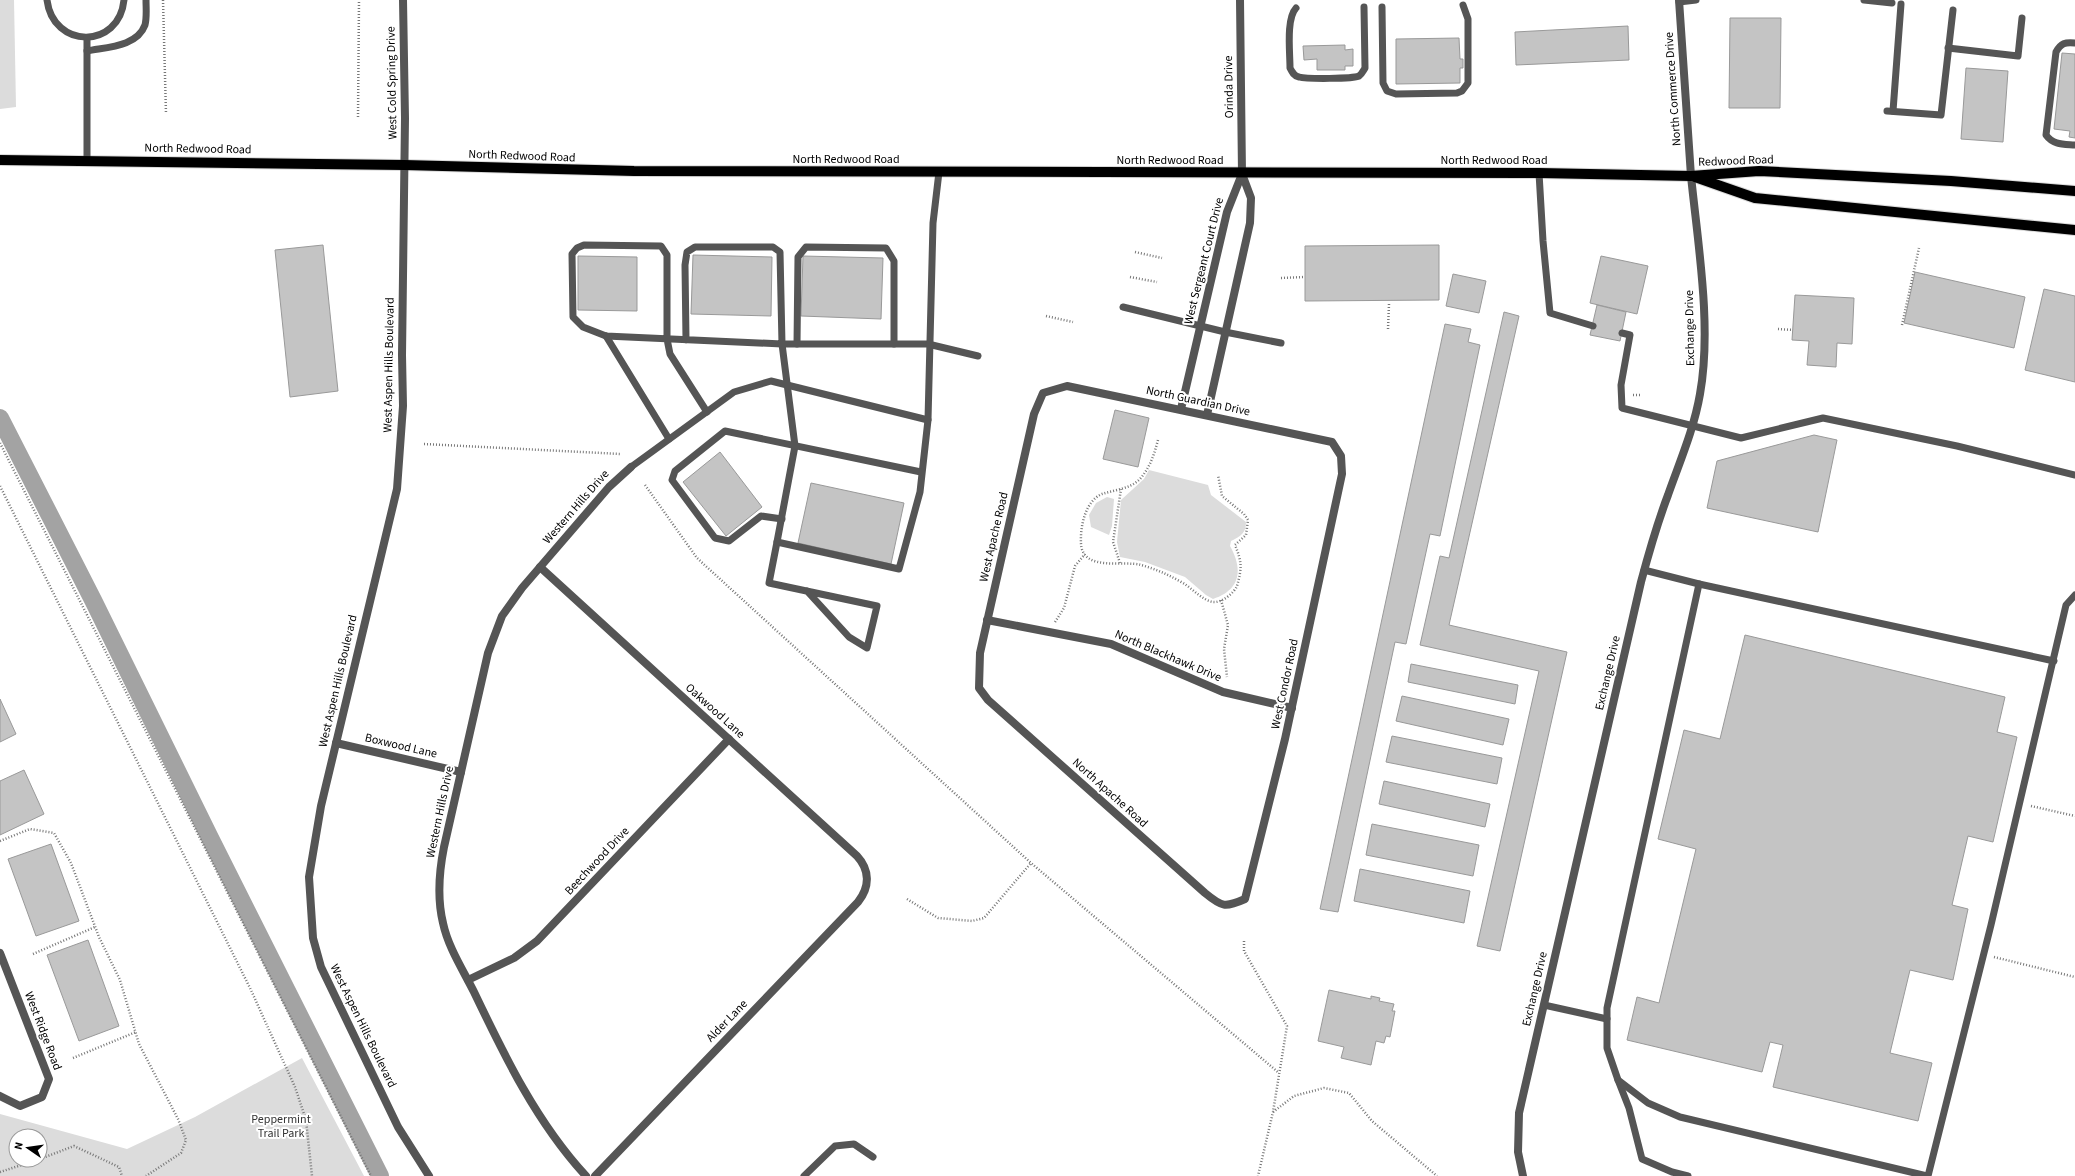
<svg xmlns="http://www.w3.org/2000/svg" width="2075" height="1176" viewBox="0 0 2075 1176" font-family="'Source Sans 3',sans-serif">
  <rect width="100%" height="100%" fill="#fff"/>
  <g fill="#dcdcdc" fill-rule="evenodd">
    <path d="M0 0H14L16 107 0 109Z"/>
    <path d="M1149 470 1208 485 1211 495 1246 522C1246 533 1241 536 1231 541L1230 546C1243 569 1241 590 1213 599L1206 595 1185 577 1145 562 1120 557 1117 542 1121 500 1144 479Z"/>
    <path d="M1107 497 1114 499 1112 526 1109 535 1091 527 1089 515 1096 503Z"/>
    <path d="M302 1058 364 1176H0V1114L127 1149 195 1117ZM16 1136H40V1160H16Z"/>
  </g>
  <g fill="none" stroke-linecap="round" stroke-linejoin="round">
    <path stroke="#a3a3a3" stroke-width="18" d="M0 418 93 600 209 836 380 1176"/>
  </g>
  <g fill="#c4c4c4" stroke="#999">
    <path d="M1730 18H1781L1780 108H1729Z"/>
    <path d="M1628 26 1629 60 1516 65 1515 32Z"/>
    <path d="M1459 38 1460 59H1463V68H1460V83L1396 84V39Z"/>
    <path d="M1345 45V50L1353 49V66H1345V70H1317V59L1304 60 1303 46Z"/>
    <path d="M2062 53 2075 54V138L2069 137 2070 131 2054 129Z"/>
    <path d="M1966 68 2008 71 2003 142 1961 139Z"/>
    <path d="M323 245 338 391 290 397 275 250Z"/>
    <path d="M1439 245V300L1305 301V246Z"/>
    <path d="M693 255 772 257 771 316 691 314Z"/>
    <path d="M578 256 637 257V311L578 310Z"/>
    <path d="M803 256 883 258 881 319 801 316Z"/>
    <path d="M1601 256 1648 266 1637 314 1590 303Z"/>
    <path d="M1915 272 2025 297 2014 348 1904 323Z"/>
    <path d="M1453 274 1486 281 1479 313 1446 306Z"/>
    <path d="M2044 289 2075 296V382L2025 370Z"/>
    <path d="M1795 295 1854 298 1852 344 1837 343 1836 367 1807 365 1809 341 1792 340Z"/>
    <path d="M1597 305 1626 312 1620 341 1590 335Z"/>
    <path d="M1504 312 1519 316 1449 625 1567 652 1500 951 1477 946 1539 671 1420 645 1440 556 1449 558Z"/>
    <path d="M1445 324 1471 329 1468 342 1480 345 1440 536 1430 534 1406 644 1395 642 1338 912 1320 909Z"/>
    <path d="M1115 410 1149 418 1138 467 1103 459Z"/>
    <path d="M1814 435 1837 440 1818 532 1707 508 1717 461Z"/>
    <path d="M720 452 762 507 726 536 683 482Z"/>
    <path d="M811 483 904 503 891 564 798 543Z"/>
    <path d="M1745 635 2005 697 1997 732 2017 737 1993 842 1968 836 1952 905 1968 909 1953 980 1910 970 1890 1053 1932 1063 1918 1121 1773 1087 1783 1045 1770 1042 1762 1072 1627 1040 1637 997 1659 1003 1696 849 1658 839 1684 730 1720 739Z"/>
    <path d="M1411 664 1518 685 1515 704 1408 682Z"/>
    <path d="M1402 696 1509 719 1503 745 1396 721Z"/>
    <path d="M0 699 16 734 0 742Z"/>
    <path d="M1392 736 1502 758 1497 784 1386 762Z"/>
    <path d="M24 770 44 814 0 835V781Z"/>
    <path d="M1384 781 1490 804 1485 827 1379 804Z"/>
    <path d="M1372 824 1479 845 1473 876 1366 855Z"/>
    <path d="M51 844 79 921 36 936 8 859Z"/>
    <path d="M1360 869 1470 891 1464 923 1354 901Z"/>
    <path d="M88 940 119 1026 79 1041 47 955Z"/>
    <path d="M1329 990 1371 999V996L1380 998 1379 1001 1394 1004 1392 1011H1395L1390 1037 1386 1036 1384 1043 1376 1041 1371 1065 1341 1058 1344 1047 1318 1041Z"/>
  </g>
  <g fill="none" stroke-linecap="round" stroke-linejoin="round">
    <defs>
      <g id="primary">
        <path d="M0 160 404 165 634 171 1539 173 1691 176 1759 171 1951 181 2075 191"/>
        <path d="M1695 177 1755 198 2075 230"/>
      </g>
    </defs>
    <use href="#primary" stroke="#dbdbdb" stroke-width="12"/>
    <g stroke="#777" stroke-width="2.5" stroke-dasharray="1 2" stroke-linecap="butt">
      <path d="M163 0 166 114"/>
      <path d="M358 117 359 0"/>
      <path d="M1135 252 1162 258"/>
      <path d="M1130 277 1157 282"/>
      <path d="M1281 278 1305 277"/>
      <path d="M1046 316 1073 322"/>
      <path d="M1902 325 1919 248"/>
      <path d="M1388 329 1389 304"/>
      <path d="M1778 329 1793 330"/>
      <path d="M1633 395H1640"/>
      <path d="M1158 440C1154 455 1150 468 1139 480 1129 489 1114 490 1102 494 1085 501 1080 527 1081 544 1083 572 1124 560 1141 565 1156 569 1169 575 1183 583 1193 589 1202 600 1213 602 1222 603 1234 593 1237 586 1242 568 1242 562 1235 545L1246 535 1248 520 1244 514 1222 496 1218 475"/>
      <path d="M0 443 371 1176"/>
      <path d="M424 444 621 454"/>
      <path d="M645 485 697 558 1031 863 1279 1073"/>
      <path d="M0 486 250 988 295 1087 306 1120 312 1176"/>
      <path d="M1120 563 1113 542 1121 489"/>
      <path d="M1221 600 1228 625 1224 649 1227 677"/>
      <path d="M1055 622 1064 608 1075 566 1085 554"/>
      <path d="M2031 806 2075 816"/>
      <path d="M0 841 30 829 54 833 71 863 99 937 120 980 139 1044 178 1119 186 1140 181 1153 146 1176"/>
      <path d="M907 899 938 918 972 921 984 918 1031 863"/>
      <path d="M1244 941V951L1287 1026 1273 1112 1258 1176"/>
      <path d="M33 954 95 927"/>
      <path d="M1994 957 2075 977"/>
      <path d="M73 1058 136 1032"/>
      <path d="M1273 1112 1294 1096 1324 1088 1349 1093 1372 1121 1437 1176"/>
      <path d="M40 1159 74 1146 119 1167 122 1176"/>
      <path d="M0 1172 37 1160"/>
    </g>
    <g stroke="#555" stroke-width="7">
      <path d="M47 0C53 49 119 50 124 0"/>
      <path d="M1864 0 1892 3"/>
      <path d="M1679 2 1696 0"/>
      <path d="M1382 7 1383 83 1387 91 1396 94 1457 93 1462 91 1468 83V19L1463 5"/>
      <path d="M1296 8C1286 19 1290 52 1290 68 1292 72 1294 76 1299 77 1306 79 1353 79 1359 76 1362 74 1363 71 1365 68L1364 7"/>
      <path d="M87 38V161"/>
      <path d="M2075 43C2065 42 2061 43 2056 52L2046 135C2053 145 2064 144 2075 145"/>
      <path d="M1948 48 2018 56 2022 18"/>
      <path d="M87 51C106 47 137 47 145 25 147 17 146 8 146 0"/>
      <path d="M1887 111 1941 115 1953 10"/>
      <path d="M1893 111 1901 4"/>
      <path d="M1539 173 1543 241 1550 313 1593 326"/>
      <path d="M1123 307 1225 332 1281 343"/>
      <path d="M1622 333 1630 335 1621 385 1622 408 1741 438 1823 418 1957 446 2075 475"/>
      <path d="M606 336 669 439"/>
      <path d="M686 340 685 265 687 252 695 247H773L780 252 782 344 606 336 583 327 573 317 572 254 577 248 584 245 661 246 667 255V339L670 354 707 412"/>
      <path d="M797 344 798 257 806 247 886 248 894 261V344"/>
      <path d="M928 420 920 492 899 569 777 542 795 446 782 344H928L978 356"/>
      <path d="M631 467 734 392 771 381 928 420 933 223 939 172"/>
      <path d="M782 519 761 516 729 541 715 538 672 480 675 471 725 431 921 472"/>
      <path d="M777 542 769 583 877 606 867 648 849 637 807 591"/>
      <path d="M1644 570 1699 584"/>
      <path d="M1544 1005 1607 1019"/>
      <path d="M1618 1080 1629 1108 1642 1159 1672 1172 1688 1176"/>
      <path d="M804 1176 835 1146 854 1144 873 1157"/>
      <path d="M1927 1176 1680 1117 1648 1103 1618 1080 1607 1048V1008L1699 584 2054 661"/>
      <path d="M1928 1176 1991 925 2066 605 2075 595"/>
    </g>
    <g stroke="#555" stroke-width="8">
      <path d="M1679 0 1691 176"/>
      <path d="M1067 386 1332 442 1341 456 1342 474 1285 739 1245 899C1225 908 1222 907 1205 893L988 700 979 688 980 653 1034 414 1043 393Z"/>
      <path d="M1181 409 1227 212 1242 174"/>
      <path d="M1207 415 1250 223 1251 198 1242 174"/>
      <path d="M540 567 857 856C870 870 870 887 858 902L595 1176"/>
      <path d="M987 620 1111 644 1223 692 1292 708"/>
      <path d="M336 743 461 772"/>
      <path d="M0 953 49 1079 42 1097 20 1106 0 1096"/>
      <path d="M468 980 514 958 537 941 729 739"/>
      <path d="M586 1176C537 1123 505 1057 474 992 463 970 448 947 443 923 437 898 439 872 444 847L488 653 502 616 522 588 609 487 631 467"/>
    </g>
    <g stroke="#555" stroke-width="8">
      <path d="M403 0 405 118 402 355 403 406 397 489 321 806 309 877 313 938 321 967 398 1127 429 1176"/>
      <path d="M1240 0 1242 174"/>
      <path d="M1523 1176 1518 1152 1519 1113 1641 582C1649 552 1657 524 1668 495 1680 461 1694 429 1700 394 1712 327 1698 245 1691 176"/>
    </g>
    <use href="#primary" stroke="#000" stroke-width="10"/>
  </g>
  <g text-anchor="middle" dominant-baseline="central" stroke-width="4" stroke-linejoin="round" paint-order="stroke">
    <g font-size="12" fill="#000" stroke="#fff">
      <text transform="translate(392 83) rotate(-91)">West Cold Spring Drive</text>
      <text transform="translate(1229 87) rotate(-91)">Orinda Drive</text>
      <text transform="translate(1673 89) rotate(-94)">North Commerce Drive</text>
      <text transform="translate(198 149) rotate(1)">North Redwood Road</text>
      <text transform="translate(522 156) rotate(2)">North Redwood Road</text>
      <text x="846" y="159">North Redwood Road</text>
      <text x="1170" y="160">North Redwood Road</text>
      <text x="1494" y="160">North Redwood Road</text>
      <text transform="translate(1736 161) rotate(-2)">Redwood Road</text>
      <text transform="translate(1204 261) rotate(-76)">West Sergeant Court Drive</text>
      <text transform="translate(1690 328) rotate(-91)">Exchange Drive</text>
      <text transform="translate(389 365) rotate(-89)">West Aspen Hills Boulevard</text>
      <text transform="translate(1198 401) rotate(12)">North Guardian Drive</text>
      <text transform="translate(576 507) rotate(-49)">Western Hills Drive</text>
      <text transform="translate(994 537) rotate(-77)">West Apache Road</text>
      <text transform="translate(1168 656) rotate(23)">North Blackhawk Drive</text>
      <text transform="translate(1608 673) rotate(-77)">Exchange Drive</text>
      <text transform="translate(338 681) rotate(-77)">West Aspen Hills Boulevard</text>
      <text transform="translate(1285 684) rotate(-78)">West Condor Road</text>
      <text transform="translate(715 711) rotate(42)">Oakwood Lane</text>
      <text transform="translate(401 746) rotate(13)">Boxwood Lane</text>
      <text transform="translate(1110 793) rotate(42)">North Apache Road</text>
      <text transform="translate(440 812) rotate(-78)">Western Hills Drive</text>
      <text transform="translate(597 861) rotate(-47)">Beechwood Drive</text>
      <text transform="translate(1535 989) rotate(-77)">Exchange Drive</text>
      <text transform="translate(727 1021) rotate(-46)">Alder Lane</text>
      <text transform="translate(363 1026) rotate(64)">West Aspen Hills Boulevard</text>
      <text transform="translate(43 1031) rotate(69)">West Ridge Road</text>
    </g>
    <g font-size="12" fill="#333" stroke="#fff">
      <text x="281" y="1119">Peppermint<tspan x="281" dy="14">Trail Park</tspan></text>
    </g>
  </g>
  <g transform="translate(28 1148) rotate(283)"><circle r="19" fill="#ffffff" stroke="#999999"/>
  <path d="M0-3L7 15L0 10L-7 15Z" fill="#000000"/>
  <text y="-6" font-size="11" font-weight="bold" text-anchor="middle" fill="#000000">N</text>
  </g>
</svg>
